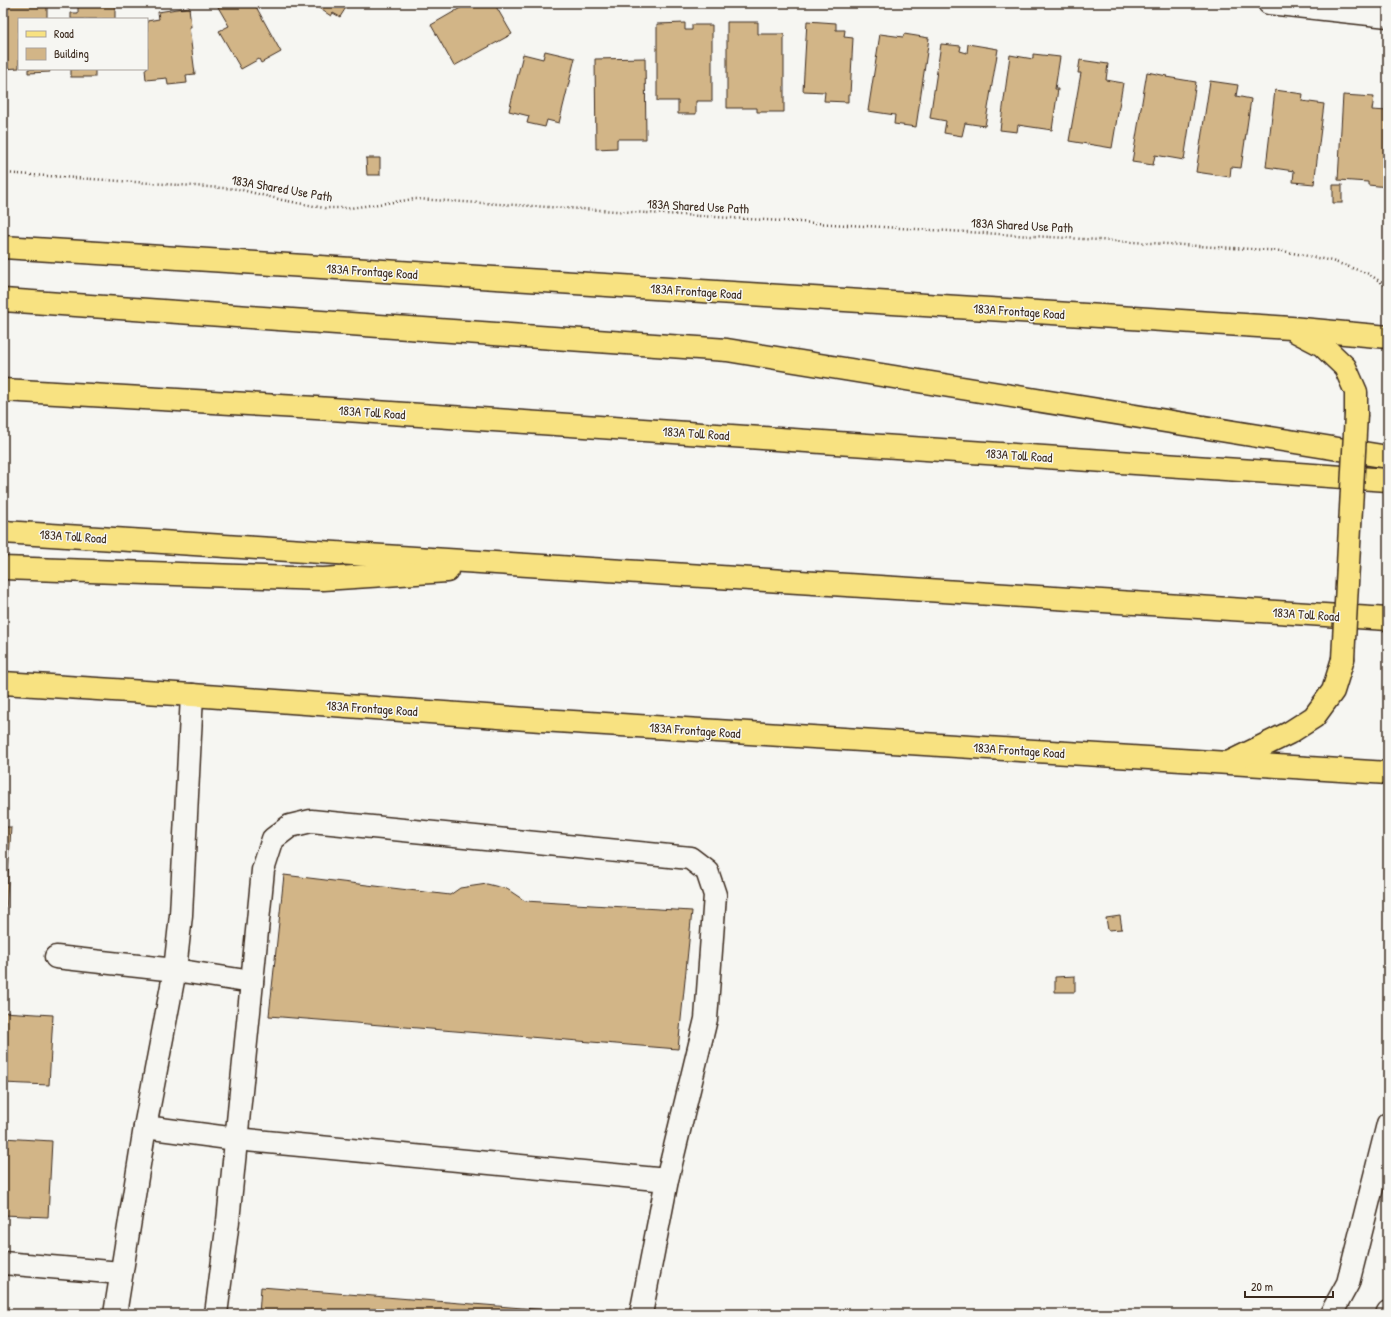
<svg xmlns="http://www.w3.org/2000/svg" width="1391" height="1317" viewBox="0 0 1391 1317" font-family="'Patrick Hand',sans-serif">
  <rect width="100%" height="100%" fill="#f6f6f2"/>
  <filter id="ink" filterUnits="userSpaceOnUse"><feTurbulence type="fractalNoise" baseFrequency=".025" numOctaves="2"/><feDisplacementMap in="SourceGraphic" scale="8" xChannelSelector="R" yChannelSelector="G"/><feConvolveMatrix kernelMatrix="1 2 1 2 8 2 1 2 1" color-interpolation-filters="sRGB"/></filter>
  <g filter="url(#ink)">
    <g fill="#d2b587" stroke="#3b2a1e">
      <path d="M3 3H35V5H47V19H19V68L4 69Z"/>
      <path d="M87 3H115V19H71V13H78V4Z"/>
      <path d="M225 3H254L281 52 261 63 259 59 241 69 219 31 229 26 218 7Z"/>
      <path d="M311 3H342L347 6 340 17 333 13 331 16Z"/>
      <path d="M469 3H489L490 5 494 3 512 34 454 66 431 25Z"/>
      <path d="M189 7 191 27H189L195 74 186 75 187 83 168 85 167 78 146 80 145 69H147V21L159 19 158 12Z"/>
      <path d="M807 21 836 23V30H845L844 37 853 38 850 95H848V102L824 101 825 92 803 91Z"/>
      <path d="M727 22H758V34H784V112H757V108H727Z"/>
      <path d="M685 23V30H692V25H712V101H696V114H678V101H657V24Z"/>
      <path d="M880 34 903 37 904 34 929 38 916 127 894 124 895 115 868 111Z"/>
      <path d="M941 44 961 46 960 51 967 53 968 44 998 49 985 126 965 123 962 136 944 133 946 121 930 118Z"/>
      <path d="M545 51 575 58 559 123 547 120 545 127 527 123 529 116 509 111 523 54 543 59Z"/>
      <path d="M1033 54 1060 57 1055 89H1058L1052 130 1018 125 1017 132 1000 130 1010 55 1033 59Z"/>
      <path d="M645 58 646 139H617V148L596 149 595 59Z"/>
      <path d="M1080 60 1108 64 1106 80 1123 83 1112 148 1069 141 1081 73H1078Z"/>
      <path d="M28 69H49L50 72 28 73Z"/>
      <rect x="71" y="69" width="24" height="8"/>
      <path d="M1147 72 1167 76 1166 77 1196 82 1184 160 1155 155 1153 165 1132 162Z"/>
      <path d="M1210 81 1238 85 1236 96 1251 99 1241 168 1231 167 1230 177 1196 172Z"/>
      <path d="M1275 90 1303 94 1302 101 1324 104 1314 184 1293 182 1294 171 1266 167Z"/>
      <path d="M1343 95 1374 97 1372 110 1388 111V187L1368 185V182L1338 180Z"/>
      <path d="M366 158H380V175H367Z"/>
      <rect x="1333" y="185" width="9" height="18"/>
      <path d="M3 827H11L3 963Z"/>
      <path d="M284 875 450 895 460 888 487 884 507 889 525 901 692 911 678 1049 269 1016Z"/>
      <path d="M1120 916 1122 929 1108 930 1106 918Z"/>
      <path d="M1075 976V992H1055V977Z"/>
      <path d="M3 1012 53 1015 49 1085 3 1083Z"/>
      <path d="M3 1138 52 1141 48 1217 3 1215Z"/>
      <path d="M261 1287 597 1314H259Z"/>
    </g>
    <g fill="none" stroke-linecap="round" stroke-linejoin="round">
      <defs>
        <g id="minor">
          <path d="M1269 3 1388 16"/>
          <path d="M56 957 175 970 252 982 263 870 273 839 290 826 311 821 690 858 707 871 715 895 706 1019 667 1180 236 1139 145 1127"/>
          <path d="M3 1263 121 1273"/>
          <path d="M115 1314 145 1127 175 970 181 915 192 695"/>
          <path d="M216 1314 228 1221 252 982"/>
          <path d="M641 1314 667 1180"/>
          <path d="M1331 1314 1348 1283 1388 1124"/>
          <path d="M1387 1314 1388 1312"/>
        </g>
        <g id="major">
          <path d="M3 247 1291 328 1388 337"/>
          <path d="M1297 332 1322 345 1345 367 1356 392V414"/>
          <path d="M3 683 192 695 541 720 1388 773"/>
          <path d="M1230 762 1289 733 1314 717 1333 691 1343 659"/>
        </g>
        <g id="highway">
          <path d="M3 300 727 350 1388 457"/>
          <path d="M3 390 316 408 1388 480"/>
          <path d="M3 532 1388 619"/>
          <path d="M3 568 323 579 447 571"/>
        </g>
      </defs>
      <use href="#minor" stroke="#3b2a1e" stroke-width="25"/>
      <use href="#major" stroke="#3b2a1e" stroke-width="25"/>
      <use href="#highway" stroke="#3b2a1e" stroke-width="25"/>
      <path stroke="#3b2a1e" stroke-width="2.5" stroke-dasharray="1 3" stroke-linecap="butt" d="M3 173 238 189 282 200 324 208H350L415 199 1283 251 1332 261 1369 274 1388 287"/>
      <use href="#minor" stroke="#f6f6f2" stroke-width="22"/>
      <use href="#major" stroke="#f8e281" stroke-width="22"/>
      <use href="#highway" stroke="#f8e281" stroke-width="22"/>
      <defs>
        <path id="major-bridge" d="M1343 659 1356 414"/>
      </defs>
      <use href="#major-bridge" stroke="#3b2a1e" stroke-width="25" stroke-linecap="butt"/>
      <use href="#major-bridge" stroke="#f8e281" stroke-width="22"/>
    </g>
  </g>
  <g text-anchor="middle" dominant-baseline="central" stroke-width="3" stroke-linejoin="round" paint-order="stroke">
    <g font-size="13" fill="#3b2a1e" stroke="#f6f6f2">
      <text transform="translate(282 188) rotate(10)">183A Shared Use Path</text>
      <text transform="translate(698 206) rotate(3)">183A Shared Use Path</text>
      <text transform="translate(1022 225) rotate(3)">183A Shared Use Path</text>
      <text transform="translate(372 271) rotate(4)">183A Frontage Road</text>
      <text transform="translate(696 291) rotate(4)">183A Frontage Road</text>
      <text transform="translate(1019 311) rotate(4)">183A Frontage Road</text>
      <text transform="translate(372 412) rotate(4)">183A Toll Road</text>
      <text transform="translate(696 433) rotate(4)">183A Toll Road</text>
      <text transform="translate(1019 455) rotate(4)">183A Toll Road</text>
      <text transform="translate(73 536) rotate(4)">183A Toll Road</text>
      <text transform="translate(1306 614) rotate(4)">183A Toll Road</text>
      <text transform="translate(372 708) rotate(4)">183A Frontage Road</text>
      <text transform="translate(695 730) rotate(4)">183A Frontage Road</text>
      <text transform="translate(1019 750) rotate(4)">183A Frontage Road</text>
    </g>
  </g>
  <rect width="1391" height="1317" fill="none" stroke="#f6f6f2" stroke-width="16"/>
  <rect x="8" y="8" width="1375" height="1301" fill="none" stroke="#3b2a1e" stroke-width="1.5" filter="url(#ink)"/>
  <rect x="18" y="18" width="130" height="52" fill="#f6f6f2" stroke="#aba49d"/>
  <rect x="26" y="31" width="20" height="6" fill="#f8e281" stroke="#aba49d"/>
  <text x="54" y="38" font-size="12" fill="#3b2a1e">Road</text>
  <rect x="26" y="48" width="20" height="12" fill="#d2b587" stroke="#aba49d"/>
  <text x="54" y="58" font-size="12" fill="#3b2a1e">Building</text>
  <path d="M1245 1291v6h88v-6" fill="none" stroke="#3b2a1e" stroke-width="2"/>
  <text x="1251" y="1291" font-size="12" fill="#3b2a1e" stroke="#f6f6f2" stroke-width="3" paint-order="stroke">20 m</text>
</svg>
